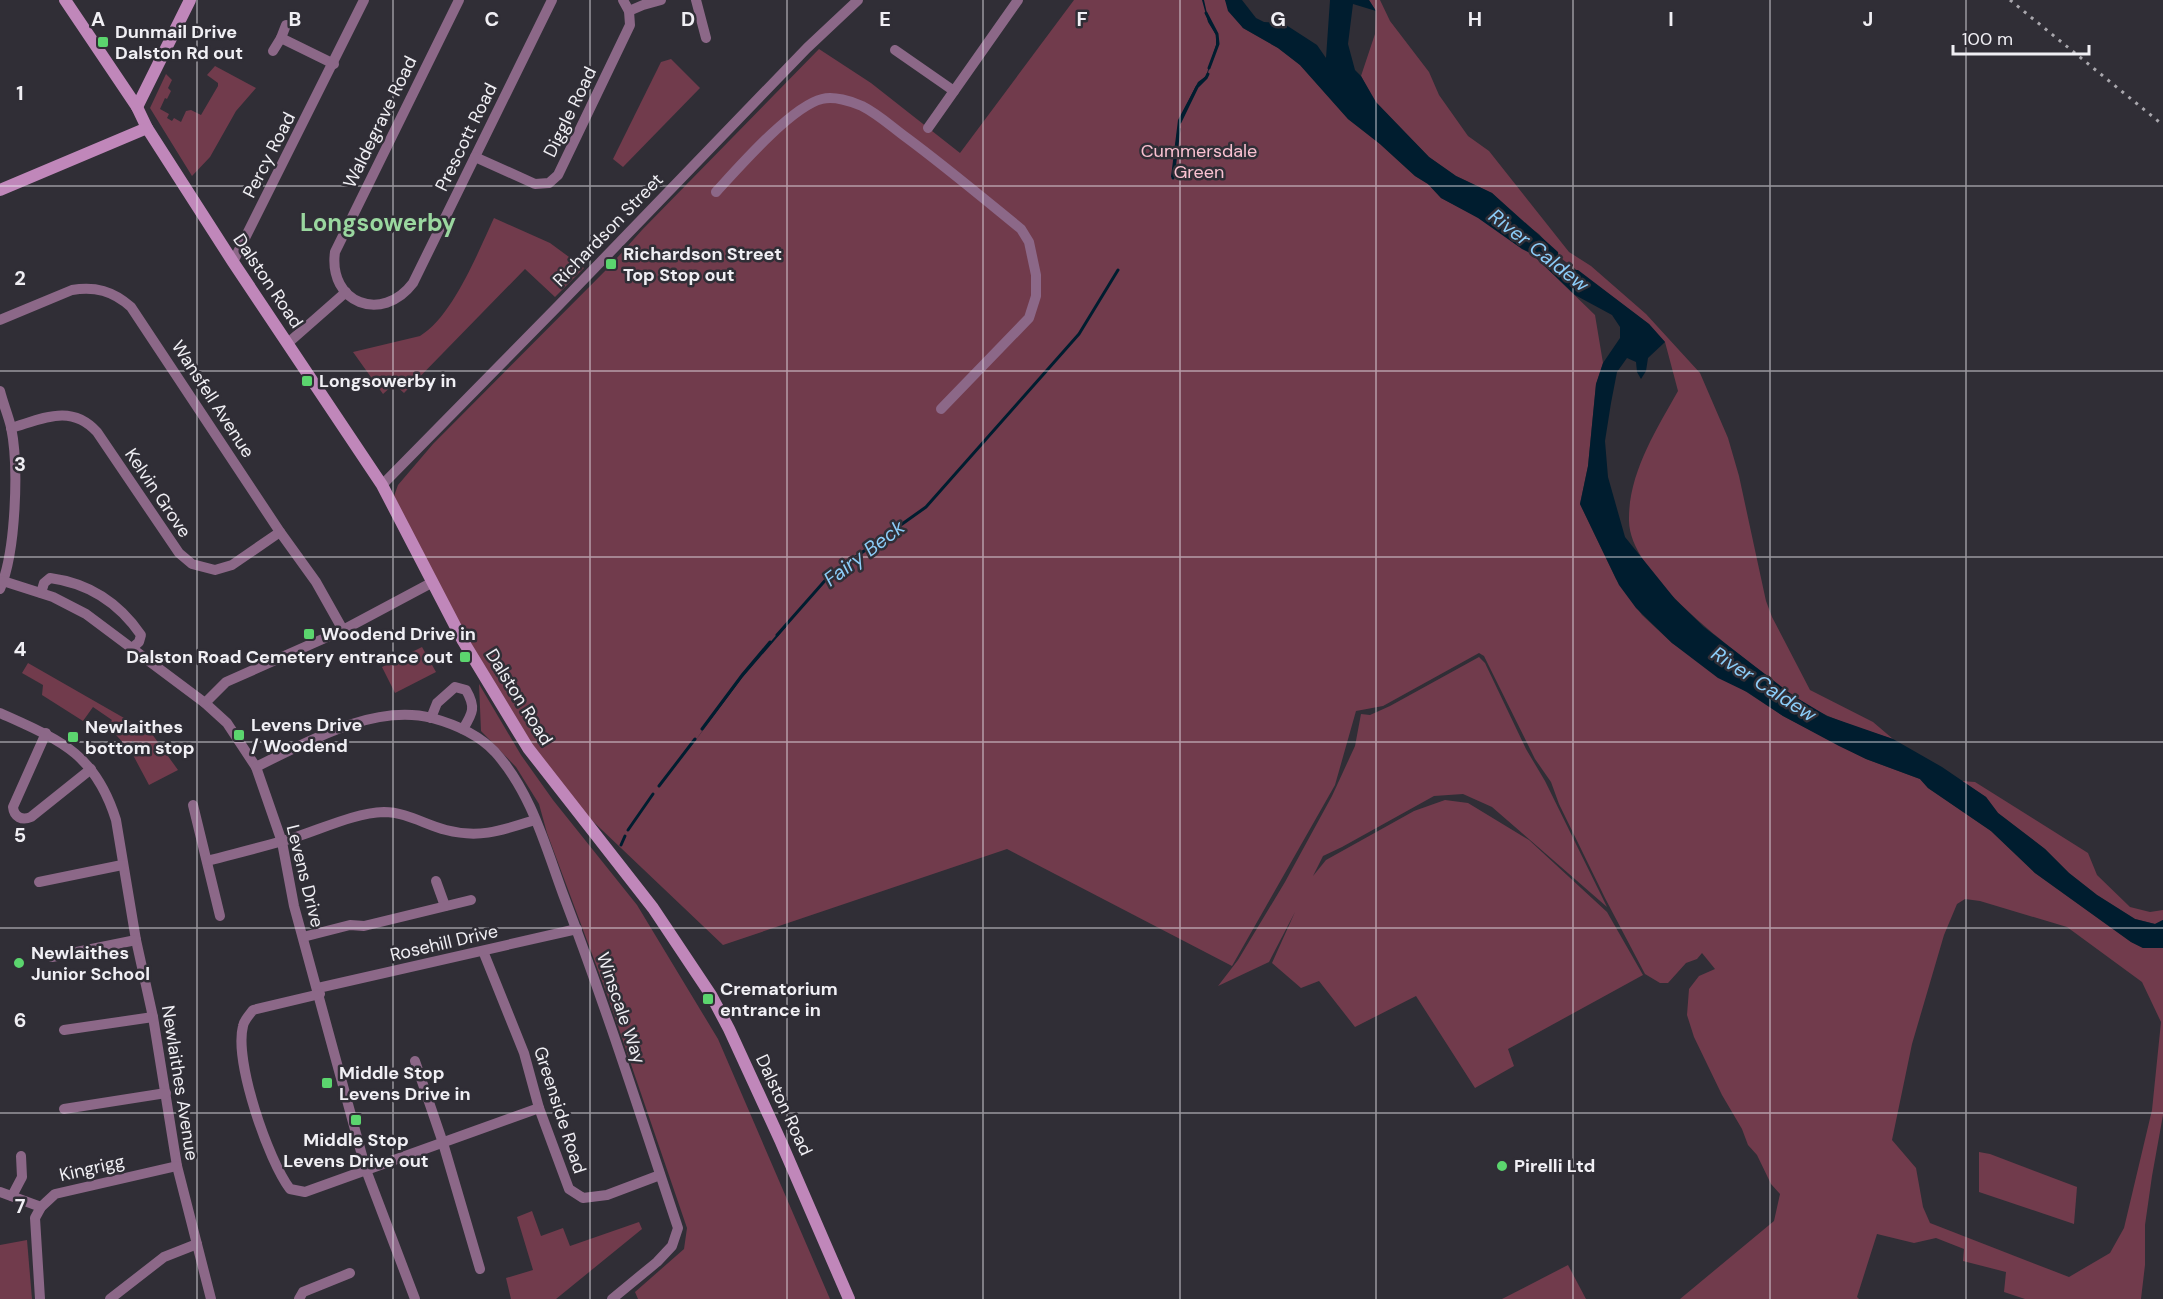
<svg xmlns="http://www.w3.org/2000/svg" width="2163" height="1299" viewBox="0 0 2163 1299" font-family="'DM Sans',sans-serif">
  <rect width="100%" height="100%" fill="#302e36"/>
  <g fill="#713b4c" fill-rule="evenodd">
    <path d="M1074 0H1225L1243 28 1278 48 1300 65 1348 119 1380 144 1415 176 1428 184 1441 198 1478 217 1532 254 1595 315 1603 363 1596 384 1588 466 1580 504 1616 579 1642 615 1672 643 1783 716 1866 759 1920 779 1928 788 1991 831 2035 873 2131 942 2143 948H2163V1115L2152 1176 2145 1225V1265L2141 1299H2025L2004 1292 2006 1272 1963 1261 1964 1249 1936 1238 1914 1243 1877 1234 1857 1297 1859 1299H1680L1774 1221 1780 1194 1771 1184 1757 1155 1748 1145 1742 1129 1722 1095 1694 1037 1687 1015 1689 989 1699 976 1715 969 1702 953 1697 959 1686 963 1668 983H1660L1645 974 1605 898 1559 804 1551 782 1535 759 1484 656 1479 653 1383 706 1356 711 1335 785 1232 966 1007 849 723 945 561 791 465 640 394 496 398 485 433 444 608 268 642 230 819 49 871 83 960 153ZM1965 899 1980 901 2067 927 2142 982 2161 1022 2152 1110 2124 1228 2110 1253 2069 1277 1930 1223 1923 1207 1916 1168 1892 1140 1912 1044 1944 935 1957 904Z"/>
    <path d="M1369 0H1380L1390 21 1429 72 1439 95 1468 136 1489 151 1569 252 1591 266 1646 314 1700 373 1728 438 1739 476 1766 601 1772 617 1810 690 1873 722 1893 739C1871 732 1849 725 1828 716 1804 705 1782 687 1761 671 1722 641 1630 573 1629 521 1628 474 1656 430 1678 391L1665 342 1649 324 1558 256 1539 234 1525 224 1492 193 1456 176 1429 157 1375 102 1361 76 1375 34 1376 11Z"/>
    <path d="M671 59 700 88 623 167 613 159 661 62Z"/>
    <path d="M215 66 256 88 236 111 210 157 192 176 150 108 166 74 172 80 168 88 171 91 167 99 165 98 160 109 169 114 167 118 172 121 174 118 181 122 186 111 191 110 201 115 218 86V83L207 75Z"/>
    <path d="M494 218 550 243 584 268 555 297 525 269 404 393 394 384 383 394 353 352 420 336C453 316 478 252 494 218Z"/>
    <path d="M422 647 436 672 395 693 382 667Z"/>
    <path d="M1479 657 1485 663 1526 749 1545 781 1607 907 1492 807 1463 794 1434 796 1342 847 1323 856 1313 876 1326 860 1414 811 1445 800 1468 803 1529 840 1607 912 1643 975 1508 1049 1514 1066 1475 1088 1416 996 1355 1027 1319 981 1301 988 1272 963 1295 912 1269 962 1218 986 1238 960 1285 882 1332 796 1355 746 1361 714 1370 715 1390 706Z"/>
    <path d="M28 663 152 734 178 770 149 785 133 755 140 751 133 741 126 746 108 726 112 720 93 707 83 721 42 695 43 685 22 673Z"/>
    <path d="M479 684 521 755 553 800 637 905 718 1039 830 1299H638L635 1292 684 1249 687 1228 608 997 547 833 539 804 516 767 481 731Z"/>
    <path d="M1961 781 1975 782 2088 853 2097 875 2130 907 2150 912 2163 910V920L2155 924 2135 919 2097 895 2069 873 2045 849 1998 813 1986 797Z"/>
    <path d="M1979 1152 1990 1154 2077 1187 2074 1224 1979 1192Z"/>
    <path d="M532 1211 541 1236 563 1228 570 1246 639 1222 642 1229 556 1299H511L506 1278 533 1270 517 1217Z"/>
    <path d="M27 1240 32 1299H0V1245Z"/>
    <path d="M1568 1265 1586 1299H1502Z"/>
  </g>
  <g fill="#001d2f">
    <path d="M1202 0H1204L1208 18 1217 34 1218 44 1206 78 1197 87 1181 119 1173 178 1171 177 1178 120 1198 82 1206 76 1216 45V35L1208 22Z"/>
    <path d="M1225 0H1242L1256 18 1264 22 1283 23 1317 45 1326 58 1330 0H1369L1376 11 1353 4 1348 44 1355 70 1361 76 1376 102 1429 157 1456 176 1492 193 1558 252 1559 262 1568 270H1578L1649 324 1665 342 1648 358 1646 371 1641 379 1637 372 1636 362 1627 358 1617 372 1611 403 1605 441 1608 477 1625 537 1675 599 1704 627 1792 695 1827 716 1893 739 1942 767 1986 797 1998 813 2045 849 2069 873 2097 895 2135 919 2155 924 2163 920V948H2143L2131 942 2035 873 1991 831 1928 788 1920 779 1866 759 1839 746 1783 716 1747 692 1718 678 1672 643 1636 608 1619 585 1580 504 1588 466 1596 384 1603 363 1620 338V327L1612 315 1575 295 1532 254 1522 249 1478 218 1441 198 1428 184 1415 176 1380 144 1348 119 1300 65 1278 48 1243 28 1228 11Z"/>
    <path d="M785 625 787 626 742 678 695 741 743 674Z"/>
  </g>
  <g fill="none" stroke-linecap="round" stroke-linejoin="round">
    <g stroke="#001d2f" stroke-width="3">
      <path d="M1206 13 1217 34 1218 44 1209 68"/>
      <path d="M1180 122 1197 87 1206 78 1208 74"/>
      <path d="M1173 178 1179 129"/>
      <path d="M777 635 829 576 926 507 1079 334 1118 270"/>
      <path d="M702 729 743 674 770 642"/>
      <path d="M659 786 695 739"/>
      <path d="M628 830 653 794"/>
      <path d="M621 845 625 836"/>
    </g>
    <g stroke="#8c6888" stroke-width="10">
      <path d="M459 0 335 252C328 303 382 324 413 283L552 0"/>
      <path d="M696 0 706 38"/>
      <path d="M629 11 643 5 661 0"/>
      <path d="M281 38 334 64"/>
      <path d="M895 50 954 91"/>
      <path d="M273 51 281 38 286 25"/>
      <path d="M928 128 1018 0"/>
      <path d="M475 157 535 184 549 183 558 175 630 25 629 11 623 0"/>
      <path d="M716 192C738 168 792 106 822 99 834 96 851 101 862 106 878 114 892 127 907 138 946 167 983 198 1021 229L1029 242 1036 275V296L1029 318 941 409"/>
      <path d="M233 262 364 0"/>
      <path d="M0 320 72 290C95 286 113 291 131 307L280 532 316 582 343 630"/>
      <path d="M288 343 346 292"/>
      <path d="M0 391C3 403 8 415 11 427 19 466 16 552 0 589"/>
      <path d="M11 428C42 419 71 403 97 432L179 553 192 564 215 570 232 565 280 532"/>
      <path d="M382 485 559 305 807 48 858 0"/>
      <path d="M3 581 53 597 86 614 205 703 227 723 256 767 282 842 294 906 366 1170 415 1299"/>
      <path d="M41 593 44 583 50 578C88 583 119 603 141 635L139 642 132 648"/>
      <path d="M205 703 226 682 343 630 433 582"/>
      <path d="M0 713C60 740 95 753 116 820L136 940 153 1017 177 1166 211 1299"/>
      <path d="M431 718 437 703 455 687 466 690C476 707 473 713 463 729"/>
      <path d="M46 733 13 807C14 817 22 821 31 817L91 769"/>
      <path d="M256 767C307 742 374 703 432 718 454 724 479 735 495 752 531 792 545 845 563 894 605 1004 641 1117 678 1228L672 1246 657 1262 612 1299"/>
      <path d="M193 805 220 916"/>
      <path d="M207 861C237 853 267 846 296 837 324 828 355 813 384 812 406 812 426 825 446 830 480 839 503 830 535 820"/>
      <path d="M436 881 445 906"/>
      <path d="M39 882 122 865"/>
      <path d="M303 937 350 925 364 926 471 900"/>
      <path d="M483 951 524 1053 539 1108 569 1189 583 1198 607 1195 660 1175"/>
      <path d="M52 957 136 940"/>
      <path d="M318 988 577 929"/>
      <path d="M320 994 253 1010C250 1014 244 1020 243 1026 234 1061 268 1160 290 1189L305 1192 539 1108"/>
      <path d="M64 1030 153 1017"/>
      <path d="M415 1061 443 1143 480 1269"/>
      <path d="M64 1109 166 1093"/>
      <path d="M0 1192 41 1207"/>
      <path d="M12 1196 22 1177 21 1156"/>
      <path d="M40 1299 35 1218 41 1207 55 1194 177 1166"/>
      <path d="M110 1299 164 1257 197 1244"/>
      <path d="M299 1299 303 1292 350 1273"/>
    </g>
    <g stroke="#c087ba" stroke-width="12">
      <path d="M65 0 137 107 147 128 233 262 382 485 463 641 528 748 653 908 711 995 729 1029 781 1142 849 1299"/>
      <path d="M137 107 190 0"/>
      <path d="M0 190 147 128"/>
    </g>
    <path stroke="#a9a7ad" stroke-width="3" stroke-dasharray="3 6" stroke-linecap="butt" d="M2010 0 2163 125"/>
  </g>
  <path fill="none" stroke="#f0eff4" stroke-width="1.5" stroke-opacity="0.55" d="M197 0V1299M393 0V1299M590 0V1299M787 0V1299M983 0V1299M1180 0V1299M1376 0V1299M1573 0V1299M1770 0V1299M1966 0V1299M0 186H2163M0 371H2163M0 557H2163M0 742H2163M0 928H2163M0 1113H2163"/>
  <g fill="#5bd56e" stroke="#302e36" stroke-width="2">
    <rect x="97" y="36" width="12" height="12" rx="3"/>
    <rect x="605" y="258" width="12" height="12" rx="3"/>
    <rect x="301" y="375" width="12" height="12" rx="3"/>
    <rect x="303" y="628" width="12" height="12" rx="3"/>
    <rect x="459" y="651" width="12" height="12" rx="3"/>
    <rect x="233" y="729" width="12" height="12" rx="3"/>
    <rect x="67" y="731" width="12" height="12" rx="3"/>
    <circle cx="19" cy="963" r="6"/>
    <rect x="702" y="993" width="12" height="12" rx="3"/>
    <rect x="321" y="1077" width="12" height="12" rx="3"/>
    <rect x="350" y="1114" width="12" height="12" rx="3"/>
    <circle cx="1502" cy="1166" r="6"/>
  </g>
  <g text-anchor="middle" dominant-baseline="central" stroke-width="5" stroke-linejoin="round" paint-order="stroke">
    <g font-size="18" font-weight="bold" fill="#f0eff4" stroke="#302e36" text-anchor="start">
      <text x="115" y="32">Dunmail Drive<tspan x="115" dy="21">Dalston Rd out</tspan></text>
      <text x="623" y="254">Richardson Street<tspan x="623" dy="21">Top Stop out</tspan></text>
      <text x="319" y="381">Longsowerby in</text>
      <text x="321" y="634">Woodend Drive in</text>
      <text x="453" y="657" text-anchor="end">Dalston Road Cemetery entrance out</text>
      <text x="251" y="725">Levens Drive<tspan x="251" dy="21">/ Woodend</tspan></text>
      <text x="85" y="727">Newlaithes<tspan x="85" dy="21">bottom stop</tspan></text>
      <text x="31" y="953">Newlaithes<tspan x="31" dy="21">Junior School</tspan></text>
      <text x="720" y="989">Crematorium<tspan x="720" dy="21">entrance in</tspan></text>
      <text x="339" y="1073">Middle Stop<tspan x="339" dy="21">Levens Drive in</tspan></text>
      <text x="356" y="1140" text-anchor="middle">Middle Stop<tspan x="356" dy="21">Levens Drive out</tspan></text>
      <text x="1514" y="1166">Pirelli Ltd</text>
    </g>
    <g font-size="18" fill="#f0eff4" stroke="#302e36">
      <text transform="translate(570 112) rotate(-64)">Diggle Road</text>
      <text transform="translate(380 122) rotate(-64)">Waldegrave Road</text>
      <text transform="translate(466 137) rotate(-64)">Prescott Road</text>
      <text transform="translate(269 155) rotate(-63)">Percy Road</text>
      <text transform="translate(608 230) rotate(-46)">Richardson Street</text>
      <text transform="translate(268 281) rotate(56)">Dalston Road</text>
      <text transform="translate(213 399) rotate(57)">Wansfell Avenue</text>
      <text transform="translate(158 493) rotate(56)">Kelvin Grove</text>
      <text transform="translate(519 697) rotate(58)">Dalston Road</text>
      <text transform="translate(305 876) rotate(76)">Levens Drive</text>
      <text transform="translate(444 943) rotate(-13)">Rosehill Drive</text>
      <text transform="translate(621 1008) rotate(71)">Winscale Way</text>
      <text transform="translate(180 1083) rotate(81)">Newlaithes Avenue</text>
      <text transform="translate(784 1105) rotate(65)">Dalston Road</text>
      <text transform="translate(560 1110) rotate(72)">Greenside Road</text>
      <text transform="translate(92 1168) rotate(-13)">Kingrigg</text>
    </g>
    <g font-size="18" fill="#fac1d1" stroke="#302e36">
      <text x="1199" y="151">Cummersdale<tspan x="1199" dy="21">Green</tspan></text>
    </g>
    <g font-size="20" font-style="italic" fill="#8ccdf9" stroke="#302e36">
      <text transform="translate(1539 250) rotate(38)">River Caldew</text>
      <text transform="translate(864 553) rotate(-37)">Fairy Beck</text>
      <text transform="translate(1764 684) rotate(33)">River Caldew</text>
    </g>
    <g font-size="24" font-weight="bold" fill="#9ad79f" stroke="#302e36">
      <text x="378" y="222">Longsowerby</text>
    </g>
  </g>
  <g font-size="20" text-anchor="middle" font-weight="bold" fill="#f0eff4" stroke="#302e36" stroke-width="5" stroke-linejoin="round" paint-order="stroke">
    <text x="98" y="26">A</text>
    <text x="295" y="26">B</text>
    <text x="492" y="26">C</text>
    <text x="688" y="26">D</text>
    <text x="885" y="26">E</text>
    <text x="1082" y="26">F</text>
    <text x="1278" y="26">G</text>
    <text x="1475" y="26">H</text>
    <text x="1671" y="26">I</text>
    <text x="1868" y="26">J</text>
    <text x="20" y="100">1</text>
    <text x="20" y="285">2</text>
    <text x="20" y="471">3</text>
    <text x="20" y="656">4</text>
    <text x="20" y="842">5</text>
    <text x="20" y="1027">6</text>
    <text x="20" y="1213">7</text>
  </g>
  <path d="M1953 45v9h136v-9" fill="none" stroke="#f0eff4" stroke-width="3"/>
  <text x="1962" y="45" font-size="18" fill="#f0eff4" stroke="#302e36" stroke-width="4.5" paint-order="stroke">100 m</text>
</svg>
